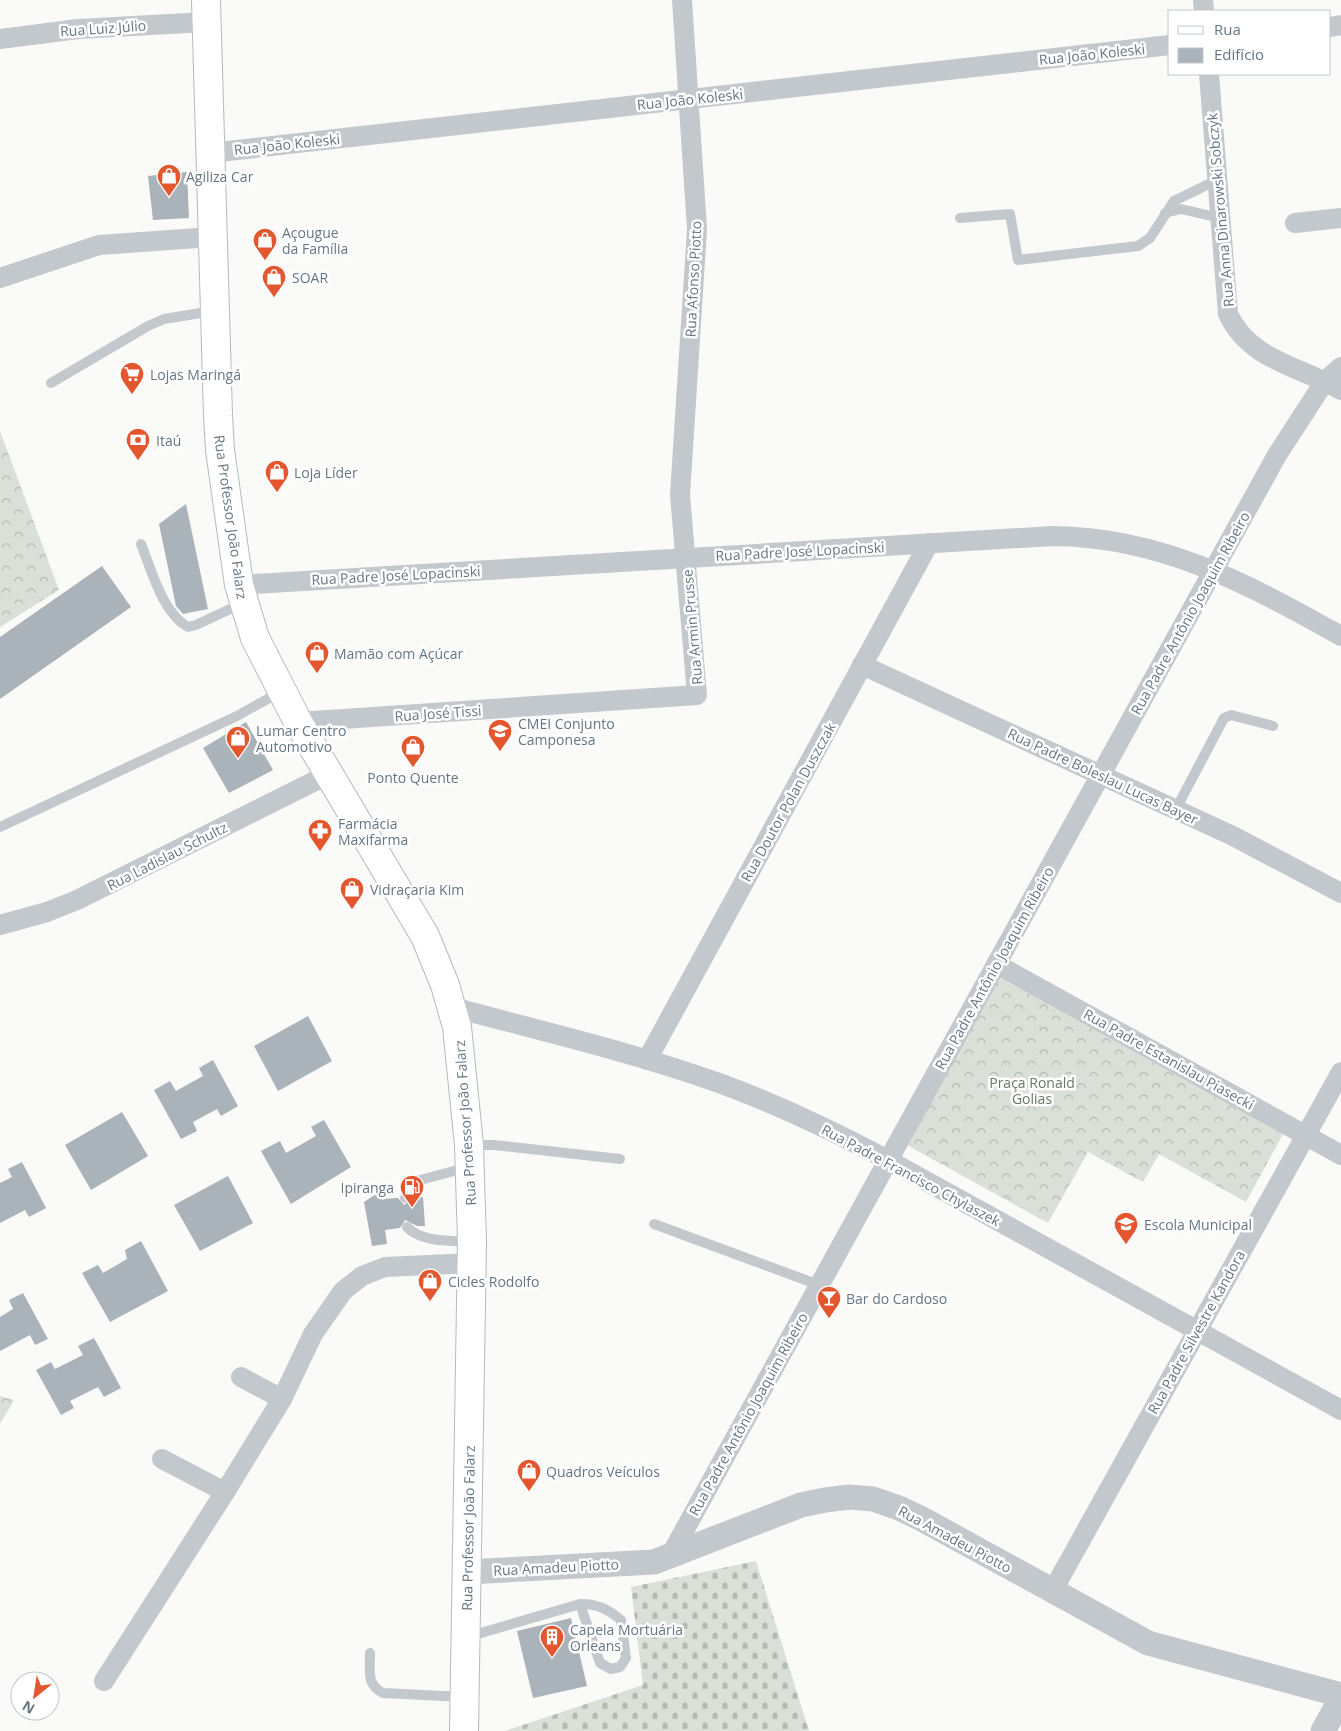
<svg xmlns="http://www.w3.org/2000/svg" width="1341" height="1731" viewBox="0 0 1341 1731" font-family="'Open Sans',sans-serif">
  <defs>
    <pattern id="forest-crowns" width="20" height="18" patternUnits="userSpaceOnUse" patternTransform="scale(1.25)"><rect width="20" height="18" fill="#dadfd7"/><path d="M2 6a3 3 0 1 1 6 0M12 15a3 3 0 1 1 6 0" fill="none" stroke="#b4b9b4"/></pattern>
    <pattern id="cemetery-stones" width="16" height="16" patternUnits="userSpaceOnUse" patternTransform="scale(1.25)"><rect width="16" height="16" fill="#dadfd7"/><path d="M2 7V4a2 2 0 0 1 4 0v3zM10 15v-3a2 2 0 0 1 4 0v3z" fill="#b4b9b4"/></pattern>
  </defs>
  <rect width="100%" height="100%" fill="#fafaf8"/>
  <g fill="url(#forest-crowns)">
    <path d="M0 431 59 590 0 627Z"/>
    <path d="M1000 978 1283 1134 1246 1202 1159 1154 1143 1182 1088 1152 1048 1223 907 1145Z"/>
    <path d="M0 1396 14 1400 0 1424Z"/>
  </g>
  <path fill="url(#cemetery-stones)" d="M756 1561 809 1731H505L643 1685 631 1587Z"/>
  <g fill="#aab3b9">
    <path d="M187 172 189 218 153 220 148 176Z"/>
    <path d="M186 504 208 609 183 614 176 606 159 524Z"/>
    <path d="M102 566 131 607 0 699V637Z"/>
    <path d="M246 722 273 770 229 793 203 748Z"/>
    <path d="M308 1016 332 1061 278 1091 254 1046Z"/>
    <path d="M213 1060 238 1106 221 1116 217 1109 193 1122 197 1131 181 1139 154 1090 170 1081 176 1091 203 1076 199 1068Z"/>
    <path d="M122 1112 148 1156 91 1190 65 1145Z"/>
    <path d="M324 1120 351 1167 291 1204 261 1151 280 1141 286 1153 316 1136 311 1127Z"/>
    <path d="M22 1162 46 1208 29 1217 25 1210 0 1223V1183L12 1177 8 1169Z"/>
    <path d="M228 1176 253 1223 200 1251 174 1205Z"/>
    <path d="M379 1192 381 1199 398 1198 404 1205 414 1198 423 1197 425 1226H417L405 1220 400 1228 385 1230 387 1244 372 1246 364 1202Z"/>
    <path d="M141 1241 168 1291 110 1322 82 1273 98 1265 103 1273 127 1259 125 1250Z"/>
    <path d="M23 1293 48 1339 35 1345 30 1335 0 1351V1317L13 1309 9 1300Z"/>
    <path d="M94 1338 121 1388 104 1397 98 1387 70 1401 74 1408 61 1415 36 1370 51 1362 55 1369 83 1355 78 1346Z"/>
    <path d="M571 1618 587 1686 533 1698 517 1631Z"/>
  </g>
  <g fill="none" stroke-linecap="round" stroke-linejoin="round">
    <defs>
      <path id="secondary" d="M206 0 218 416 220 450 239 585 255 638 298 722 425 936 445 985 457 1027 469 1145 472 1242 464 1731"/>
    </defs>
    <use href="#secondary" stroke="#b3babf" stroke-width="30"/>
    <g stroke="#c3c8cc" stroke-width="10">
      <path d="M1165 213 1181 209 1220 218"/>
      <path d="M960 218 1010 214 1018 260 1138 246 1150 238 1174 201 1217 180"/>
      <path d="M51 383 148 326 164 319 213 311"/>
      <path d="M141 544C152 571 162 612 188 627L196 625 243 603"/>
      <path d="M1176 809 1224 718 1231 715 1273 726"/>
      <path d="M0 827 237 716 280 692"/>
      <path d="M470 1145H494L620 1159"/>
      <path d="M405 1198 420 1180 469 1167"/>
      <path d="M654 1224 819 1285"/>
      <path d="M407 1227C422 1243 451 1240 472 1242"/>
      <path d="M467 1637 580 1604C598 1604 608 1609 621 1620L626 1658 620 1667 611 1669 600 1663 580 1604"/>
      <path d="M370 1653C370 1670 366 1685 383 1693L464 1697"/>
    </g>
    <g stroke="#c3c8cc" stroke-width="20">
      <path d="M1203 0 1204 11"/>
      <path d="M1330 27 1341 25"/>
      <path d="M0 39 78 29 206 22"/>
      <path d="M1209 74 1228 314C1250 361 1300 366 1341 390"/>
      <path d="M210 153 1170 45"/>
      <path d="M1295 223 1341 218"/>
      <path d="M0 278 99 245 212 237"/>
      <path d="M239 585 1053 536C1162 537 1248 584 1341 636"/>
      <path d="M862 665 1233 836 1341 893"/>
      <path d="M298 722 697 695 680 495 697 229 682 0"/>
      <path d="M0 925 47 912 77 900 329 774"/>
      <path d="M996 964 1341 1155"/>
      <path d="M452 1007C541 1031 632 1052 719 1083 777 1104 833 1131 888 1160L1341 1410"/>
      <path d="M647 1060 929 543"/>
      <path d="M241 1377 282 1399"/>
      <path d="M162 1459 225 1492"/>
      <path d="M669 1558 1277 455 1325 381 1341 367"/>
      <path d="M1052 1592 1341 1072"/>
      <path d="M104 1681 225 1492 282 1399 313 1334 343 1291 362 1276 385 1267 472 1263"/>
    </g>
    <g stroke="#c3c8cc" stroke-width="25">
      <path d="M467 1572 654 1562 801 1505 825 1500 849 1497 873 1499 899 1508 922 1519 1148 1643 1341 1695"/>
      <path d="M1323 1731 1341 1699"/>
    </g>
    <use href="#secondary" stroke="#fff" stroke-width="28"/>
  </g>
  <defs>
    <symbol id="shop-pin" viewBox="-11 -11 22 30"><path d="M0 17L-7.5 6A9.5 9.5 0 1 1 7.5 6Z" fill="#e4572e" stroke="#fff"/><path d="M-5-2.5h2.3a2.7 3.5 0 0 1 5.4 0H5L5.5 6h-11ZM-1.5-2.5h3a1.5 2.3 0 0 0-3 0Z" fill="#fff"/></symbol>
    <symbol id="supermarket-pin" viewBox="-11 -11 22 30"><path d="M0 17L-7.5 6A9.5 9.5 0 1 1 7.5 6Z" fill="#e4572e" stroke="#fff"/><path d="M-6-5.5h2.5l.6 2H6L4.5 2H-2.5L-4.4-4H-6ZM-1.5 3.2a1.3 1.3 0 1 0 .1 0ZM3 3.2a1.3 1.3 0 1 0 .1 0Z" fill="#fff"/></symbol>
    <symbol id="bank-pin" viewBox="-11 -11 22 30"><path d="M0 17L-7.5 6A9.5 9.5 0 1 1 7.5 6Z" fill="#e4572e" stroke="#fff"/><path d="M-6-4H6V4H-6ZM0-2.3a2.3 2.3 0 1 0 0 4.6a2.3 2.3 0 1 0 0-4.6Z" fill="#fff"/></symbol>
    <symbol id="school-pin" viewBox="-11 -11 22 30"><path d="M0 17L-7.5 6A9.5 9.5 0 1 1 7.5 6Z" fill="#e4572e" stroke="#fff"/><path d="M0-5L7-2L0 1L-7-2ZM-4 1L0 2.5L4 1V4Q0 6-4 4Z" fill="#fff"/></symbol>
    <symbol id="pharmacy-pin" viewBox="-11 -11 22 30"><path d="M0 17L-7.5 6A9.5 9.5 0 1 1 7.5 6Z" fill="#e4572e" stroke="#fff"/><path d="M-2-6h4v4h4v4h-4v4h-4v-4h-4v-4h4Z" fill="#fff"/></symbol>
    <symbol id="fuel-pin" viewBox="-11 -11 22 30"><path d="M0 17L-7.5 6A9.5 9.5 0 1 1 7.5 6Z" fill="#e4572e" stroke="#fff"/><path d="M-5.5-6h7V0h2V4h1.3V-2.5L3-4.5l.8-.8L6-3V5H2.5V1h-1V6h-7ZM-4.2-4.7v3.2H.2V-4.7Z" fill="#fff"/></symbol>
    <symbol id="bar-pin" viewBox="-11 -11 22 30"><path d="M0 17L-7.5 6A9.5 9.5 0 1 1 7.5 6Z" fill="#e4572e" stroke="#fff"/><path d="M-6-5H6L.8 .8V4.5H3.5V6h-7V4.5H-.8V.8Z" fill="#fff"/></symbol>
    <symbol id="building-pin" viewBox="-11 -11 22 30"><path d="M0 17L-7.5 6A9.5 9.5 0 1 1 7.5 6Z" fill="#e4572e" stroke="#fff"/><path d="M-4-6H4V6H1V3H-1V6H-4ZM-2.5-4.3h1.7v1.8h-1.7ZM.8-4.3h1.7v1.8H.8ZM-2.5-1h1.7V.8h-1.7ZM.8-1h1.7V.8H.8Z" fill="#fff"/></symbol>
  </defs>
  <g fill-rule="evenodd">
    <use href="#shop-pin" x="155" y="162" width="28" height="38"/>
    <use href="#shop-pin" x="251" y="226" width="28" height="38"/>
    <use href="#shop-pin" x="260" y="263" width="28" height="38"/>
    <use href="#supermarket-pin" x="118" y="360" width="28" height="38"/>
    <use href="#bank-pin" x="124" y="426" width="28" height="38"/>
    <use href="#shop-pin" x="263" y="458" width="28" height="38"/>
    <use href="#shop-pin" x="303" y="639" width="28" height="38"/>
    <use href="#school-pin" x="486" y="717" width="28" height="38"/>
    <use href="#shop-pin" x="224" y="724" width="28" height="38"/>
    <use href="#shop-pin" x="399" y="733" width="28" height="38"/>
    <use href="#pharmacy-pin" x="306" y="817" width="28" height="38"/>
    <use href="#shop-pin" x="338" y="875" width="28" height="38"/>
    <use href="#fuel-pin" x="398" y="1173" width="28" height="38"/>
    <use href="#school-pin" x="1112" y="1210" width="28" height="38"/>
    <use href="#shop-pin" x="416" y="1267" width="28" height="38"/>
    <use href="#bar-pin" x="815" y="1284" width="28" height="38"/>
    <use href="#shop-pin" x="515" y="1457" width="28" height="38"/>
    <use href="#building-pin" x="538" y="1623" width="28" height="38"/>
  </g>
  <g text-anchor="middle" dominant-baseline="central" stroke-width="5" stroke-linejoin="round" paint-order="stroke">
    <g font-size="14" fill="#657683" stroke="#fff">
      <text transform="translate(103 28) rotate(-4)">Rua Luiz Júlio</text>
      <text transform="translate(1092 54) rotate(-6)">Rua João Koleski</text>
      <text transform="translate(690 99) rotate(-6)">Rua João Koleski</text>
      <text transform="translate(287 144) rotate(-6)">Rua João Koleski</text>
      <text transform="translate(1220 210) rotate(-95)">Rua Anna Dinarowski Sobczyk</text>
      <text transform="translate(693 279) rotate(-87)">Rua Afonso Piotto</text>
      <text transform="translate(231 517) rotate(82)">Rua Professor João Falarz</text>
      <text transform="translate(800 551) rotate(-3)">Rua Padre José Lopacinski</text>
      <text transform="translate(396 575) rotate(-3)">Rua Padre José Lopacinski</text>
      <text transform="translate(1190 613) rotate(-61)">Rua Padre Antônio Joaquim Ribeiro</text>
      <text transform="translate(692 627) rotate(-95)">Rua Armin Prusse</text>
      <text transform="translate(438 713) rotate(-4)">Rua José Tissi</text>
      <text transform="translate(1103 776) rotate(25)">Rua Padre Boleslau Lucas Bayer</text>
      <text transform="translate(788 802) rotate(-61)">Rua Doutor Polan Duszczak</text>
      <text transform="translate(167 856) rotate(-27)">Rua Ladislau Schultz</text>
      <text transform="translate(994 968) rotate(-61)">Rua Padre Antônio Joaquim Ribeiro</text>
      <text transform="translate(1169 1059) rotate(29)">Rua Padre Estanislau Piasecki</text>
      <text transform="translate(465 1123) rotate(-94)">Rua Professor João Falarz</text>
      <text transform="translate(911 1175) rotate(28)">Rua Padre Francisco Chylaszek</text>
      <text transform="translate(1196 1332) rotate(-61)">Rua Padre Silvestre Kandora</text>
      <text transform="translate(748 1414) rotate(-61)">Rua Padre Antônio Joaquim Ribeiro</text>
      <text transform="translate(468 1528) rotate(-89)">Rua Professor João Falarz</text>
      <text transform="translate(955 1539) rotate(28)">Rua Amadeu Piotto</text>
      <text transform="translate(556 1567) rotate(-3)">Rua Amadeu Piotto</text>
    </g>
    <g font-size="14" fill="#657683" stroke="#fff" text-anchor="start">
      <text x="186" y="176">Agiliza Car</text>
      <text x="282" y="232">Açougue<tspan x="282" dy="16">da Família</tspan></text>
      <text x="292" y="277">SOAR</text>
      <text x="150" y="374">Lojas Maringá</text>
      <text x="156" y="440">Itaú</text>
      <text x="294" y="472">Loja Líder</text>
      <text x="334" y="653">Mamão com Açúcar</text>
      <text x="518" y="723">CMEI Conjunto<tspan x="518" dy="16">Camponesa</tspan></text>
      <text x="256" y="730">Lumar Centro<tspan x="256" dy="16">Automotivo</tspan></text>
      <text x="413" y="777" text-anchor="middle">Ponto Quente</text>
      <text x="338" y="823">Farmácia<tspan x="338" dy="16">Maxifarma</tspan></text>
      <text x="370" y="889">Vidraçaria Kim</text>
      <text x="394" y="1187" text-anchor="end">Ipiranga</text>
      <text x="1144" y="1224">Escola Municipal</text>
      <text x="448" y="1281">Cicles Rodolfo</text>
      <text x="846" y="1298">Bar do Cardoso</text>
      <text x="546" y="1471">Quadros Veículos</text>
      <text x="570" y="1629">Capela Mortuária<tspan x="570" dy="16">Orleans</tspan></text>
    </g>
    <g font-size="14" fill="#687a64" stroke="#fff">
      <text x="1032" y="1082">Praça Ronald<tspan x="1032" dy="16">Golias</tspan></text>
    </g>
  </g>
  <rect x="1168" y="10" width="162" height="65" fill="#ffffff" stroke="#c1c8cd"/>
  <rect x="1178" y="26" width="25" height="8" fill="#ffffff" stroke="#c1c8cd"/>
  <text x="1214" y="35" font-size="15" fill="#657683">Rua</text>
  <rect x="1178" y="48" width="25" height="15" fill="#aab3b9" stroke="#c1c8cd"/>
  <text x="1214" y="60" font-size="15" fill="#657683">Edifício</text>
  <g transform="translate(35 1696) rotate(210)"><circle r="24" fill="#ffffff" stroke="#c1c8cd"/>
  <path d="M0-4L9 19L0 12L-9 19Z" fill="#e4572e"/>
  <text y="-8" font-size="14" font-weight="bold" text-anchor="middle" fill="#657683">N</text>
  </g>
</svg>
